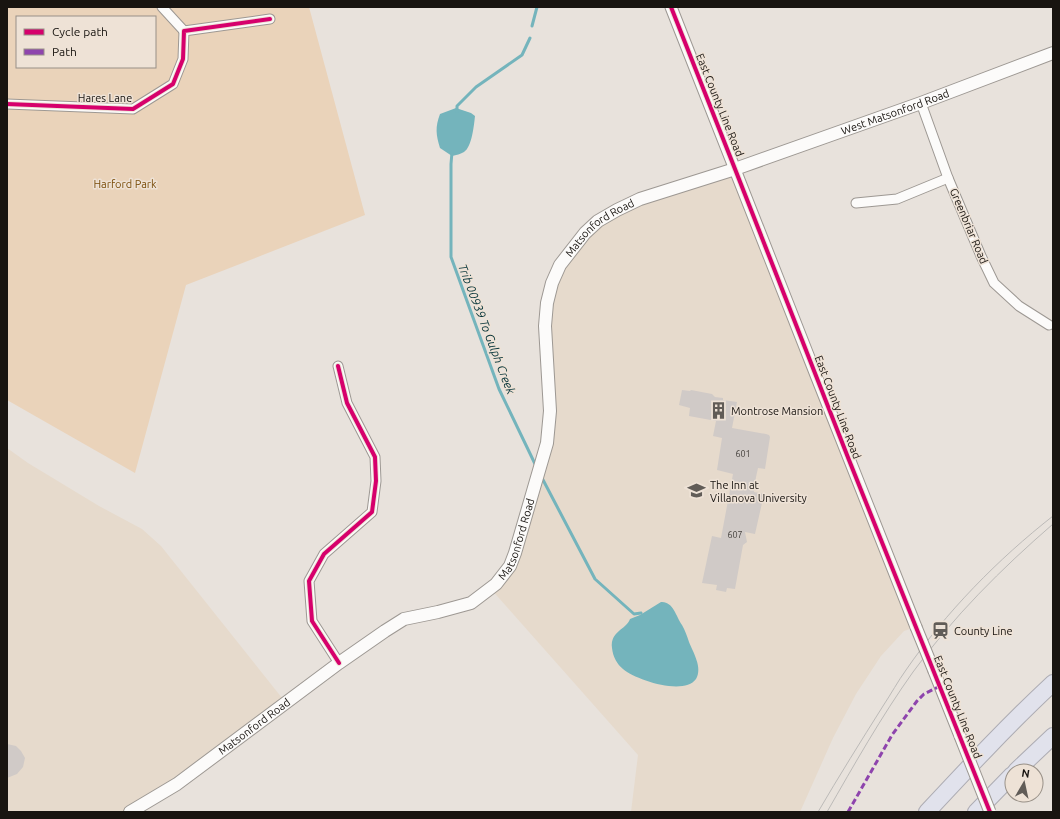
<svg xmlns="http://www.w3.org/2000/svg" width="1060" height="819" viewBox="0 0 1060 819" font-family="Ubuntu,sans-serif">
  <rect width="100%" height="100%" fill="#e8e2dc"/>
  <g fill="#e6dacc">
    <path d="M735 169 916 627 904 631 881 656 856 694 833 738 800 812H631L638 755 490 588 510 566 547 443 545 326 552 283 598 221Z"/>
    <path d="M7 448 28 463 99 506 142 529 161 546 286 703 130 812H7Z"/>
  </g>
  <path fill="#ead3ba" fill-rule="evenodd" d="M7 7H309L365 215 186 285 135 473 7 400ZM17 17H155V67H17Z"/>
  <g fill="#74b4bc">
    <path d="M456 108 471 113 475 116C474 125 472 147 464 152 461 154 456 155 452 156L440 148C436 135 435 127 440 114Z"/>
    <path d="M661 602C673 601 676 616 682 625 685 630 687 636 689 642 693 652 703 668 696 679 684 696 636 680 623 669 617 664 613 657 612 648 610 631 626 630 630 619L640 615Z"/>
  </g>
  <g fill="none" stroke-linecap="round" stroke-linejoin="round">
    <g stroke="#74b4bc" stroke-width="3">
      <path d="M532 26 537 7"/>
      <path d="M457 111V106L476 87 522 55 530 38"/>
      <path d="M452 152 451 164V257L499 389 536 466"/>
      <path d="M541 476 595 579 634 614 641 613"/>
    </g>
  </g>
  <g fill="#d0cac7">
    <path d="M682 390 690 391 691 390 712 394 715 397 723 398V400L737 402 732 428 766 434 769 435 770 437 765 469 758 468 756 477 754 492 764 494 755 534 745 532 747 542 743 545 735 589 727 588 726 592 716 590 717 585 702 583 712 536 721 538 733 474 717 470 722 438 713 436 716 421 689 416 690 408 679 405Z"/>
    <path d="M7 744 16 746 21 751 25 758 23 767 17 774 7 778Z"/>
  </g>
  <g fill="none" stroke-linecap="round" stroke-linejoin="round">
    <defs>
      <g id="minor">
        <path d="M162 7 184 31"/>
        <path d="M921 103 948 178 981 256 994 283 1019 306 1049 325"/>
        <path d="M7 104 133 109 173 84 183 59 184 31 270 19"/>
        <path d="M856 203 897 199 948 178"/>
        <path d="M338 366 347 403 375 457 376 481 372 512 324 554 309 581 312 621 339 663"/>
      </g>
      <g id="tertiary">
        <path d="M671 7C753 213 833 421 916 627"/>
        <path d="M934 671 960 736"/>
      </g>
      <g id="secondary">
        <path id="s1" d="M130 812 177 784 339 663 385 631 404 619 438 612 471 603 496 584 510 566 515 553 547 443 550 411 545 326 547 303 552 283 560 265 585 233 598 221 617 210 640 199 735 169 921 103 1053 53"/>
      </g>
      <g id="motorway">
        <path d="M1016 771 1053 736"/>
        <path d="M927 812C968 768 1009 724 1053 683"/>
        <path d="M976 812 1012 775"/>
      </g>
    </defs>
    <use href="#minor" stroke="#9d9893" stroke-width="11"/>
    <use href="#tertiary" stroke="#9d9893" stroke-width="13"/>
    <use href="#secondary" stroke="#9d9893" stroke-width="14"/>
    <use href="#motorway" stroke="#adacb3" stroke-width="18"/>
    <use href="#minor" stroke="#fcfbfa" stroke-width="9"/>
    <use href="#tertiary" stroke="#fcfbfa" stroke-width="11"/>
    <use href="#secondary" stroke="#fcfbfa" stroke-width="12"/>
    <use href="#motorway" stroke="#e1e2ec" stroke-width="16"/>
    <g stroke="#bcbab8" stroke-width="1">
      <path d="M818 812C839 776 861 741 883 706 891 694 898 681 906 670 946 612 998 559 1053 516"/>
      <path d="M827 812C854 765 881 717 913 672 953 617 1001 569 1053 524"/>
    </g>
    <defs>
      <g id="tertiary-bridge">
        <path d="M916 627 934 671"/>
        <path d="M960 736 990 812"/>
      </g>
    </defs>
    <use href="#tertiary-bridge" stroke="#9d9893" stroke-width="13" stroke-linecap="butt"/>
    <use href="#tertiary-bridge" stroke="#fcfbfa" stroke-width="11"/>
    <path stroke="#8e44ad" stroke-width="3" stroke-dasharray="6 3" stroke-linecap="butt" d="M848 812 892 735 917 701 924 694 940 686"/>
    <defs>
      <g id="cycleway">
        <path d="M671 7 735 169 849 460 990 812"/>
        <path d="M7 104 133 109 173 84 183 59 184 31 270 19"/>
        <path d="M338 366 347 403 375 457 376 481 372 512 324 554 309 581 312 621 339 663"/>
      </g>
    </defs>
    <use href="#cycleway" stroke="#eee2d6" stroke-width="6"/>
    <use href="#cycleway" stroke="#d6006c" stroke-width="4"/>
  </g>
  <defs>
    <symbol id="building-bare" viewBox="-9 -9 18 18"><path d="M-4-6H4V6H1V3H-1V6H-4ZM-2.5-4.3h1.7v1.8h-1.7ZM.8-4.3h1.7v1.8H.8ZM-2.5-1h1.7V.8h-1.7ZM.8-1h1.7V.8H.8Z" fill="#615c57" stroke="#eee2d6" stroke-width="2.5" paint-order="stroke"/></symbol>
    <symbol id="university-bare" viewBox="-9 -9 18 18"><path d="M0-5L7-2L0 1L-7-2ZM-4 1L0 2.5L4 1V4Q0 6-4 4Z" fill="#615c57" stroke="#eee2d6" stroke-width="2.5" paint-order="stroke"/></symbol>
    <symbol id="station-bare" viewBox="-9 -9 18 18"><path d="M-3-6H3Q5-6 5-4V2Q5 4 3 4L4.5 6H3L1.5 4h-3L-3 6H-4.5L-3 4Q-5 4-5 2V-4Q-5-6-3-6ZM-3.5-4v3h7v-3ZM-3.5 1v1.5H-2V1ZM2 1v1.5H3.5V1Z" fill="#615c57" stroke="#eee2d6" stroke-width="2.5" paint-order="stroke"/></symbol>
  </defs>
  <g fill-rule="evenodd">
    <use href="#building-bare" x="706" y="398" width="25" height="25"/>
    <use href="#university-bare" x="684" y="478" width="25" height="25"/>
    <use href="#station-bare" x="928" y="618" width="25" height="25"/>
  </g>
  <g text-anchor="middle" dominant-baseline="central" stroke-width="3" stroke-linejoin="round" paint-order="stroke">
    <g font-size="9" fill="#46423e">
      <text x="743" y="454">601</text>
      <text x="735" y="535">607</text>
    </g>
    <g font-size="11" fill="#181410" stroke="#eee2d6">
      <text x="105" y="98">Hares Lane</text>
      <text transform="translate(720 105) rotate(68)">East County Line Road</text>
      <text stroke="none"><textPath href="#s1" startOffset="1143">West Matsonford Road</textPath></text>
      <text transform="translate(969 226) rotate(67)">Greenbriar Road</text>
      <text stroke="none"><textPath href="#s1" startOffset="823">Matsonford Road</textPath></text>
      <text transform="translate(838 407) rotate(69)">East County Line Road</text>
      <text stroke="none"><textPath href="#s1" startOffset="486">Matsonford Road</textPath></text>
      <text transform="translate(958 707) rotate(68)">East County Line Road</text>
      <text stroke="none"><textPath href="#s1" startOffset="151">Matsonford Road</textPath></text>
    </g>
    <g font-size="11" fill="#7a4c08" stroke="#eee2d6">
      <text x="125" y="184">Harford Park</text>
    </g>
    <g font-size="11" fill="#181410" stroke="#eee2d6" text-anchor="start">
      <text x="731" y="411">Montrose Mansion</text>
      <text x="710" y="485">The Inn at<tspan x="710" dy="13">Villanova University</tspan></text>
      <text x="954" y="631">County Line</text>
    </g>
    <g font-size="12" font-style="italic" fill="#043339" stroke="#eee2d6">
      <text transform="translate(487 329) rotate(69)">Trib 00939 To Gulph Creek</text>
    </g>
  </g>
  <rect width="1060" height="819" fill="none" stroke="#181410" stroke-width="16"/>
  <rect x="16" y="16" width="140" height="52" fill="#eee2d6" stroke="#989087"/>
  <rect x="24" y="29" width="20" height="6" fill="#d6006c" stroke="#989087"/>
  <text x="52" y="36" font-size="12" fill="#181410">Cycle path</text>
  <rect x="24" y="49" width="20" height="6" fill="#8e44ad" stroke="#989087"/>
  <text x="52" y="56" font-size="12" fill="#181410">Path</text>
  <g transform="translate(1024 783) rotate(9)"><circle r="19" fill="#eee2d6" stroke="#989087"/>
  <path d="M0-3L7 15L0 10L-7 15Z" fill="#615c57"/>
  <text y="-6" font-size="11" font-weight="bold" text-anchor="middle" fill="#181410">N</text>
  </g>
</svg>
